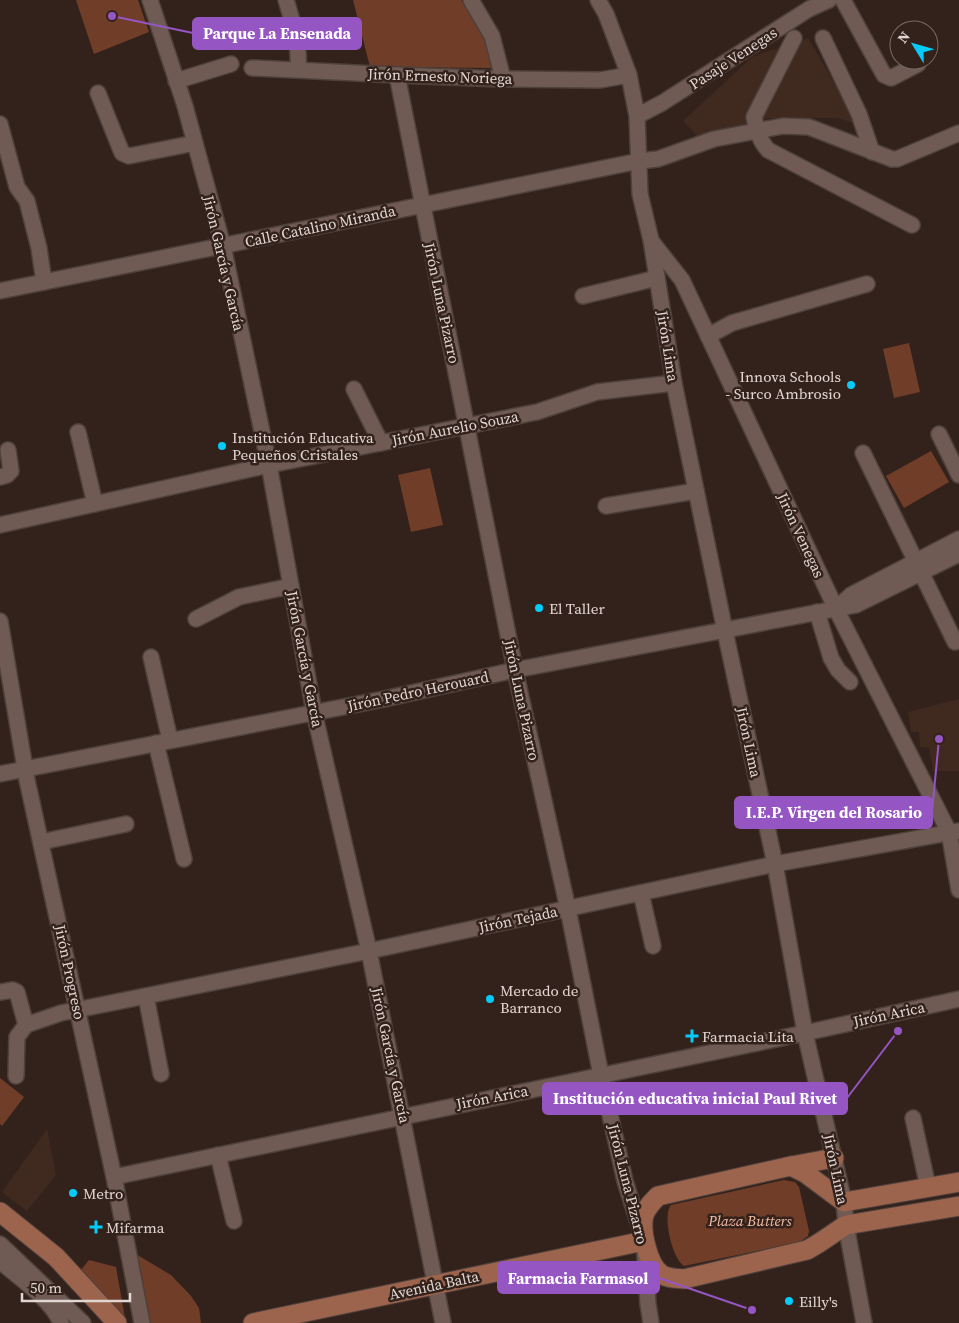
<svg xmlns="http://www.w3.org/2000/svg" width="959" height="1323" viewBox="0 0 959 1323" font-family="'Source Serif 4',serif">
  <rect width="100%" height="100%" fill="#33221b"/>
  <g fill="#40291f">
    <path d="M808 38 859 125 838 118H768L700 138 683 121 752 57Z"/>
    <path d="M959 699V771H933L929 748 920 747 919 732H911L908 712Z"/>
    <path d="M47 1129 56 1175 27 1211 2 1192Z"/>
  </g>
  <g fill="#703d28">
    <path d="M76 0H138L149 32 94 54Z"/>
    <path d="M353 0H461L487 41 491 68 370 67Z"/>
    <path d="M909 343 920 392 894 398 883 349Z"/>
    <path d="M931 451 949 482 904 508 886 476Z"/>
    <path d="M430 468 443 525 411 532 398 475Z"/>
    <path d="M0 1078 24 1097 2 1126 0 1124Z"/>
    <path d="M784 1180 795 1182 799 1187 809 1231 808 1236 800 1242 684 1266C672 1259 662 1215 671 1205Z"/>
    <path d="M134 1253 171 1275 191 1296 199 1308 201 1323H149Z"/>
    <path d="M89 1260 116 1267 125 1318 81 1270Z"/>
  </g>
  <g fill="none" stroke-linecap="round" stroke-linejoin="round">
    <defs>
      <g id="minor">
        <path d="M150 0 185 106 223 246 269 465 314 712 369 951 443 1323"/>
        <path d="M286 0C293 23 300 46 298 70"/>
        <path d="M471 0 492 36 503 79"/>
        <path d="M598 0 606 14 629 75 637 116 640 194 651 240 674 383 725 631 775 864 805 1033 844 1202 846 1225 864 1323"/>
        <path d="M843 0 884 75 891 78 918 64"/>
        <path d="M794 38 754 117C757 130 759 140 768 150L912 225"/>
        <path d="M823 38 859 114 872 152"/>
        <path d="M252 68 397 75 503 79 600 80 629 75"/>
        <path d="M397 75 515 670 568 909 601 1075 625 1181 644 1241 648 1304 651 1323"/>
        <path d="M176 81 231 64"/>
        <path d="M98 93 122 153 129 156 195 143"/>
        <path d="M637 116 662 103 809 9 829 0"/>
        <path d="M0 124 17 187 27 201 39 248 44 282"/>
        <path d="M652 242 682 280 836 609 949 832 959 890"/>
        <path d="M0 291 639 161 658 159 714 139 783 126 809 127 892 159H897L959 133"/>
        <path d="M583 296 657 278"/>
        <path d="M708 336 732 323 867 284"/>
        <path d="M354 389 381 443"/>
        <path d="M78 432 95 504"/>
        <path d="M939 434 959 475"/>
        <path d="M863 453 955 642"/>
        <path d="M0 477 7 475 11 471 8 450"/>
        <path d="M606 506 696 491"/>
        <path d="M0 525 269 465 537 412 597 392 674 383"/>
        <path d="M836 609 851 595 959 539"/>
        <path d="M817 612 831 658 838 670 850 682"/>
        <path d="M196 619 239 597 291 586"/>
        <path d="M0 621 27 780 114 1177 142 1323"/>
        <path d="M151 657 170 740"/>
        <path d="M156 743 184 859"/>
        <path d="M0 774 384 699 515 670 856 605 959 554"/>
        <path d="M41 842 126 824"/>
        <path d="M641 893 653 946"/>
        <path d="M0 992 13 990 17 992 26 1025"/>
        <path d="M146 996 161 1074"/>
        <path d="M16 1076 17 1037 26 1025 61 1013 369 951 775 864 959 831"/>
        <path d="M913 1118 928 1187"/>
        <path d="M218 1155 234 1221"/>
        <path d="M114 1177 805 1033 959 999"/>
        <path d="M0 1244 83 1323"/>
        <path d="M0 1261C19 1278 51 1299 61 1323"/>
      </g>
      <g id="major">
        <path d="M791 1166 834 1158"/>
        <path d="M959 1182 844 1202 805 1173 791 1166 658 1196C652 1202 647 1207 644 1215 640 1230 648 1265 661 1274 668 1279 676 1278 684 1279L807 1250C821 1243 833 1233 846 1225L959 1206"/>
        <path d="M0 1212 56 1257 117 1323"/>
        <path d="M253 1323 644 1241"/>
      </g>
    </defs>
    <use href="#minor" stroke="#4e403b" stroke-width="18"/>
    <use href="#major" stroke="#4e403b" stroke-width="21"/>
    <use href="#minor" stroke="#6f5b54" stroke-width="15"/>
    <use href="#major" stroke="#9c634d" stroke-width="19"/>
  </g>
  <g fill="#06cbf9" stroke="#33221b" stroke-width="2">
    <circle cx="851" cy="385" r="5"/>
    <circle cx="222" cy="446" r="5"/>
    <circle cx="539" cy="608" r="5"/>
    <circle cx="490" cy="999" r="5"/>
    <path d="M689.5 1028.5h5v5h5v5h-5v5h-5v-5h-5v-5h5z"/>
    <circle cx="73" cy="1193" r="5"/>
    <path d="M93.5 1219.5h5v5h5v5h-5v5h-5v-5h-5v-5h5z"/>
    <circle cx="789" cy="1301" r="5"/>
  </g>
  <g text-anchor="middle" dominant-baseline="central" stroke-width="5" stroke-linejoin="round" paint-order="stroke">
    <g font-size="15" fill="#e2d6d2" stroke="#33221b">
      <text transform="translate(733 58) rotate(-33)">Pasaje Venegas</text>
      <text transform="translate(440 76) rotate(2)">Jirón Ernesto Noriega</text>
      <text transform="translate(320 226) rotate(-12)">Calle Catalino Miranda</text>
      <text transform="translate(224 263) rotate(77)">Jirón García y García</text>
      <text transform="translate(442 303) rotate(78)">Jirón Luna Pizarro</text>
      <text transform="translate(668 346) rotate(81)">Jirón Lima</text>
      <text transform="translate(455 428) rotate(-11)">Jirón Aurelio Souza</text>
      <text transform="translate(801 535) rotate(65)">Jirón Venegas</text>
      <text transform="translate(305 659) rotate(79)">Jirón García y García</text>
      <text transform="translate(418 691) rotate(-12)">Jirón Pedro Herouard</text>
      <text transform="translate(522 700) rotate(78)">Jirón Luna Pizarro</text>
      <text transform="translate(749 742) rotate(78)">Jirón Lima</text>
      <text transform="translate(518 919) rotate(-12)">Jirón Tejada</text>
      <text transform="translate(70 972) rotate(78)">Jirón Progreso</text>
      <text transform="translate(889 1014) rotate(-12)">Jirón Arica</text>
      <text transform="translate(391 1055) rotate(78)">Jirón García y García</text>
      <text transform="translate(492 1097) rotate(-11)">Jirón Arica</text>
      <text transform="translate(836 1169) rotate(78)">Jirón Lima</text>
      <text transform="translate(628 1184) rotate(76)">Jirón Luna Pizarro</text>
      <text transform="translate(434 1285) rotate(-12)">Avenida Balta</text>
    </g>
    <g font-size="15" fill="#e2d6d2" stroke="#33221b" text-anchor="start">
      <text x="841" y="376" text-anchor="end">Innova Schools<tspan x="841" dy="17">- Surco Ambrosio</tspan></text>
      <text x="232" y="437">Institución Educativa<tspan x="232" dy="17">Pequeños Cristales</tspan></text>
      <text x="549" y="608">El Taller</text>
      <text x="500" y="990">Mercado de<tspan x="500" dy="17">Barranco</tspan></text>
      <text x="702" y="1036">Farmacia Lita</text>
      <text x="83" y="1193">Metro</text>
      <text x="106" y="1227">Mifarma</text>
      <text x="799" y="1301">Eilly's</text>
    </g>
    <g font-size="15" font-style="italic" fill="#f6bda7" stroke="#33221b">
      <text x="750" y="1220">Plaza Butters</text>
    </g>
  </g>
  <path fill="none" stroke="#9556c4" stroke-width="2" d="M112 16L193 33M939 739L932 812M898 1031L847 1098M752 1310L659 1278"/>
  <g fill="#9556c4" stroke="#33221b" stroke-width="2">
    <circle cx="112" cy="16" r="5"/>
    <circle cx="939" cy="739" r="5"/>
    <circle cx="898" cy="1031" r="5"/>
    <circle cx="752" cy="1310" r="5"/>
  </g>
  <g fill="#9556c4" stroke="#9556c4" stroke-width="2">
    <rect x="193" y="18" width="168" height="31" rx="5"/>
    <rect x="735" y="797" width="197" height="31" rx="5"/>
    <rect x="543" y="1083" width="304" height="31" rx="5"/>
    <rect x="498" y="1262" width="161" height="31" rx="5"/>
  </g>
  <g font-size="16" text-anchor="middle" font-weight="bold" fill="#fff">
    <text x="277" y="39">Parque La Ensenada</text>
    <text x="834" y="818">I.E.P. Virgen del Rosario</text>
    <text x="695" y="1104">Institución educativa inicial Paul Rivet</text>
    <text x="578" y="1284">Farmacia Farmasol</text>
  </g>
  <g transform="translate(914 45) rotate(307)"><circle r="24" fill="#33221b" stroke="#796a64"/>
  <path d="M0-4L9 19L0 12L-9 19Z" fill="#06cbf9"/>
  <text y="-8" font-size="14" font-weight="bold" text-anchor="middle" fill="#e2d6d2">N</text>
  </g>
  <path d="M22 1293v8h108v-8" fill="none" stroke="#e2d6d2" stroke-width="2.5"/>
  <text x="30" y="1293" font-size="15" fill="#e2d6d2" stroke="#33221b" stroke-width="4" paint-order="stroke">50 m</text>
</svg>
